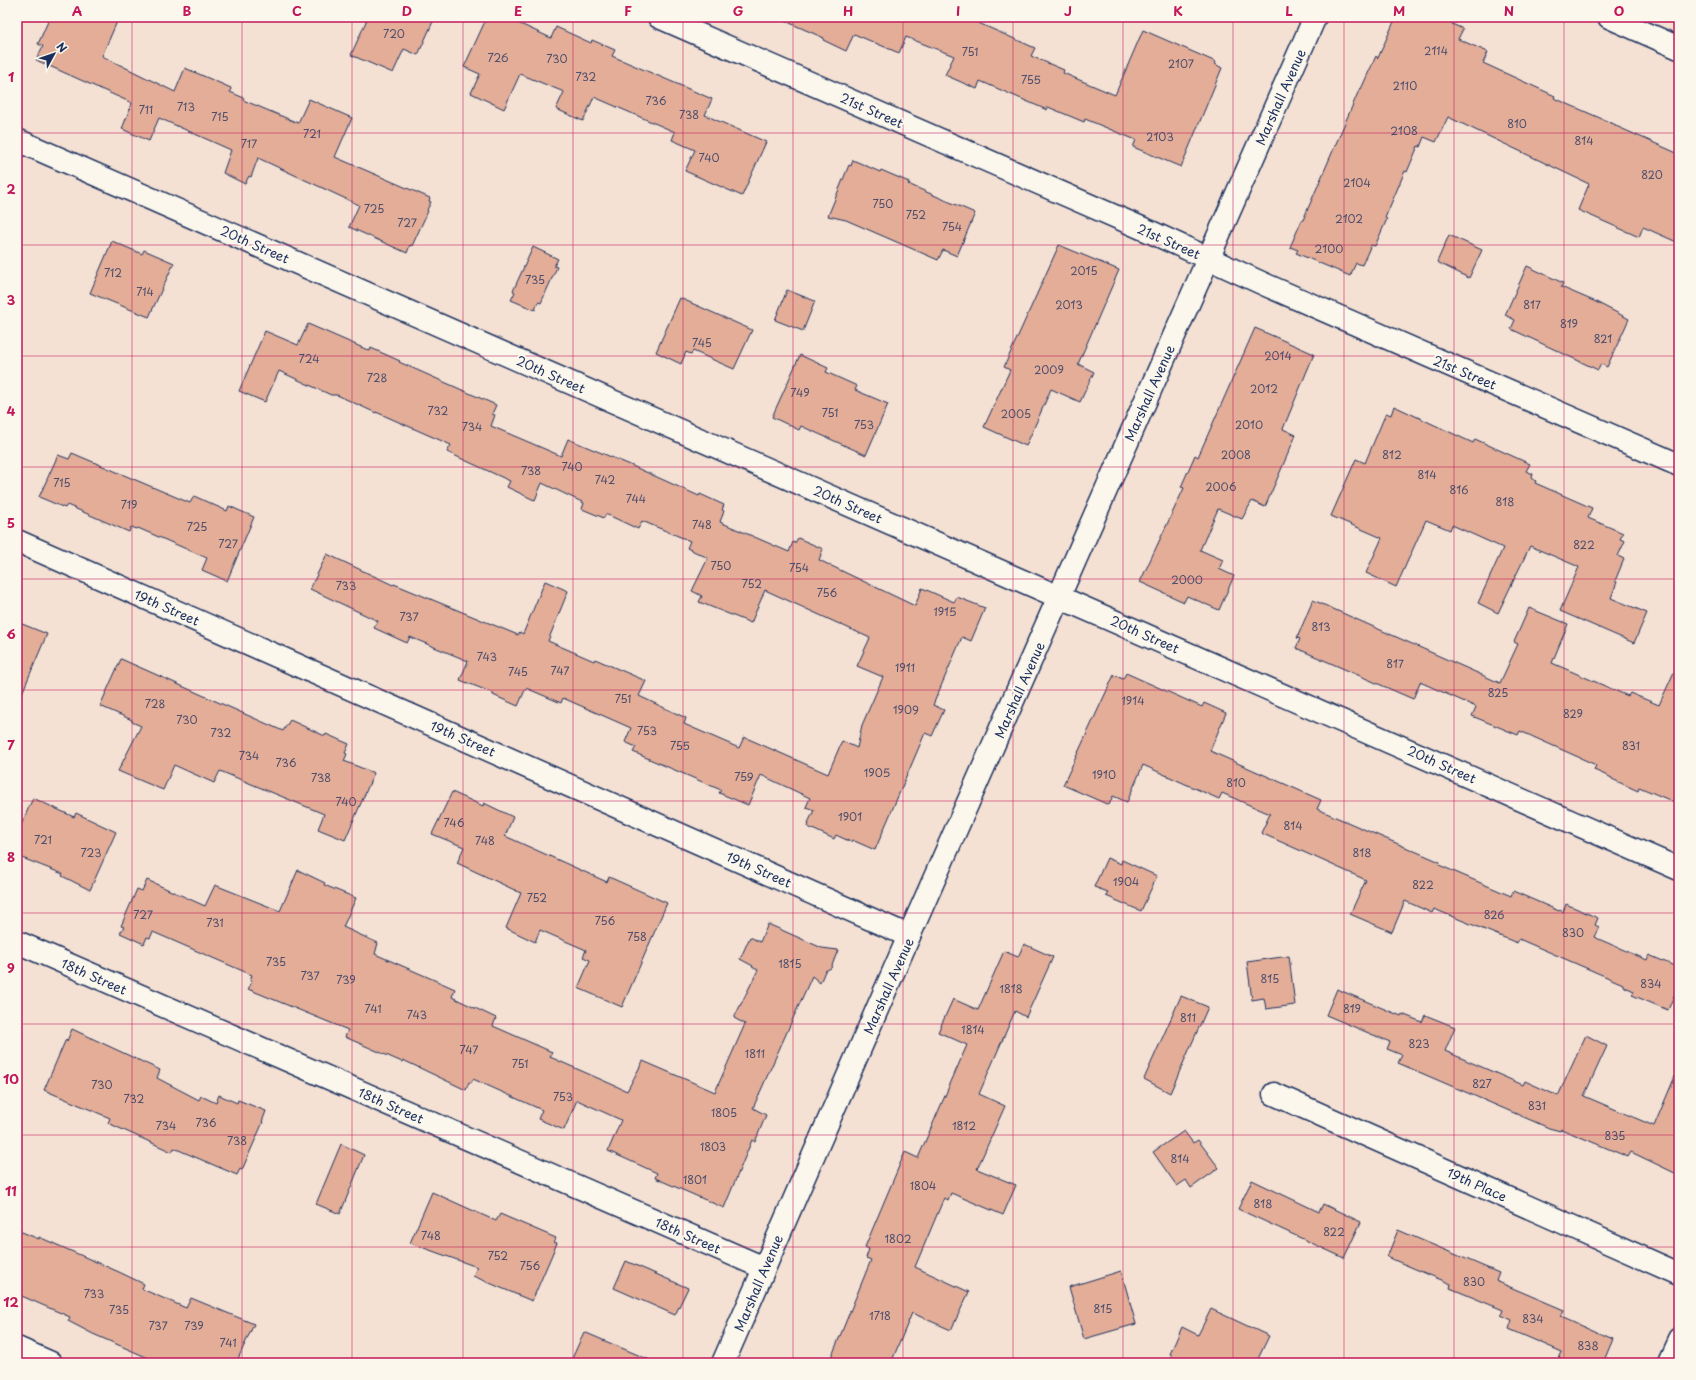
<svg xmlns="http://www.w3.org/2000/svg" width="1696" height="1380" viewBox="0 0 1696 1380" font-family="'Playpen Sans',sans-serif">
  <rect width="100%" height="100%" fill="#f4e1d3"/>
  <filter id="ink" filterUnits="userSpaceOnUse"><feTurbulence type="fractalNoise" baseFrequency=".025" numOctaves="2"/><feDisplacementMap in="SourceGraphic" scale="8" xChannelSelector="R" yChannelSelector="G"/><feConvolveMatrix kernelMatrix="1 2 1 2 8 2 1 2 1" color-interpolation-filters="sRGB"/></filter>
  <g filter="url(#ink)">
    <g fill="#e3ad98" stroke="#1b2f5e">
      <path d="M50 17H119L102 56 175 92 185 68 231 88 230 92 244 98 243 100 298 123 309 99 352 118 335 157 430 198 429 201 431 202 427 210 428 211 412 246 410 245 407 253 349 227 359 205 258 158 251 177 249 176 245 184 223 173 231 150 159 118 149 141 122 129 132 103 36 60 43 46 38 44Z"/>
      <path d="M368 17H435L418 55 404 49 393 73 351 55Z"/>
      <path d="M487 17H505L551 38 556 27 591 43 592 40 615 50 612 56 712 99 705 115 766 142 742 196 685 171 695 150 672 140 675 132 594 97 583 121 556 109 564 92 520 74 504 109 471 93 480 74 464 67Z"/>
      <path d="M776 17H965L1035 48 1031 56 1064 70 1063 73 1115 95 1143 30 1216 62 1215 64 1222 68 1181 167 1133 147 1136 140 1085 119 1084 122 1048 107 1047 110 980 81 977 89 945 75 954 56 906 37 899 53 854 34 846 51 823 40 824 38Z"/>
      <path d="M1396 17H1455L1452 24 1463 29 1458 39 1488 52 1483 63 1555 96 1554 98 1616 125V126L1679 154V243L1643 227 1639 237 1578 210 1589 184 1448 117 1436 142 1424 137 1420 147 1418 146 1407 172 1405 171 1385 218 1387 219 1375 246 1371 245 1362 265 1356 263 1350 276 1296 253 1298 250 1290 247 1302 220H1303L1360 88 1361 89 1376 56 1378 58Z"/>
      <path d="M853 160 880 172 881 170 909 182 908 184 975 213 957 256 943 250 938 260 846 220 828 216 849 165 851 166Z"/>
      <path d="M1449 235 1482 250 1469 278 1437 262Z"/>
      <path d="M112 241 142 254 144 250 174 263 149 317 90 293Z"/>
      <path d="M1059 245 1119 270 1078 364 1094 372 1080 402 1051 389 1026 446 984 427 1010 370 1004 367Z"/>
      <path d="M533 247 558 259 554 266 557 267 541 303 538 302 535 310 511 300 515 292 513 291Z"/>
      <path d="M1527 266 1563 283 1561 287 1596 302 1629 319 1607 367 1601 364 1598 370 1511 329 1515 320 1505 315Z"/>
      <path d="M787 290 815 301 803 331 775 320Z"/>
      <path d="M680 298 752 330 734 369 693 351 691 354 686 352 681 364 656 352Z"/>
      <path d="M308 324 370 351 371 348 400 361 399 362 496 405 492 414 495 415 491 426 561 456 568 439 628 464 699 496 700 494 724 505 722 510 724 511 720 522 789 552 793 542 795 543 798 538 823 549 819 560 915 606 922 588 954 602 957 597 985 608 971 641 962 637 933 705 944 710 932 736 925 733 875 850 852 840 851 842 836 835 834 839 808 827 809 823H808L814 810 806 807 810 798 761 775 748 805 719 793 721 790 633 752 636 747 625 742 631 728 563 698 561 703 526 688 518 706 493 695V693L460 680 468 661 410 637 407 643 374 628 378 621 310 589 327 554 393 585 394 584 518 635 520 632 523 634 545 581 568 591 548 641 594 661 595 659 646 681 639 696 686 718 684 724 739 748 744 737 828 774 842 741 857 748 862 725 883 677 857 666 870 638 765 590 751 623 699 602 702 596 692 591 708 558 687 548 690 541 642 521 638 529 606 514 604 518 582 509 584 503 542 483 535 500 532 499 507 487 510 481 447 452 451 445 376 412V413L337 395H331L279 371 265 402 239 391 265 331 298 345Z"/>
      <path d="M1255 328 1314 354 1283 429 1296 435 1265 507 1252 501 1242 519 1218 509 1200 550 1223 560 1219 569 1234 576 1219 610 1187 596 1184 602 1140 582 1184 488 1181 487 1195 455 1198 457Z"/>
      <path d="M800 355 828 368 826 372 857 386 855 390 888 404 866 455 801 426 799 430 772 417Z"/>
      <path d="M1394 406 1473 443 1475 439 1530 464 1526 471 1533 474 1532 478 1536 481 1535 483 1592 508 1588 518 1623 533 1620 539 1625 541 1618 556 1624 559 1615 581 1617 582 1611 598 1647 613 1634 643 1560 611 1579 567 1530 546 1498 613 1478 603 1503 548 1452 525 1450 530 1426 520 1396 587 1366 573 1382 538 1331 516 1356 459 1365 463 1386 413 1391 415Z"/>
      <path d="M72 453 190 503 194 496 227 511 229 506 254 517 227 581 202 570 207 558 138 528 137 529 131 527 129 532 67 505 65 508 39 497 58 455 69 459Z"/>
      <path d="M1313 600 1500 683 1518 644 1514 642 1529 608 1568 624 1552 663 1628 696 1630 693 1659 705 1679 661V804L1639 787 1638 791 1612 779V778L1594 770 1596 765 1520 731 1518 735 1472 716 1476 707 1420 682 1413 699 1296 648 1300 639 1297 638Z"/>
      <path d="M17 622 47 634 17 705Z"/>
      <path d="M121 659 283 731 290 720 325 736 326 734 349 744 345 753 347 754 344 761 374 773 345 840 318 829 324 814 220 771 214 783 174 765 163 790 118 771 141 726 132 722V720L100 706Z"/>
      <path d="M1126 673 1202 707 1204 703 1226 713 1210 751 1321 800 1317 809 1440 862 1439 865 1511 896 1513 891 1559 911 1560 910 1563 912 1566 904 1598 918 1595 925 1599 927 1594 937 1647 960 1649 955 1679 968V984L1668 1010 1632 995 1634 991 1623 986V984L1519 939 1517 943 1434 909 1432 913 1405 901 1392 932 1350 914 1366 880 1261 833 1270 814 1222 793 1219 799 1143 765 1127 802 1113 796 1109 805 1063 785 1114 675 1123 679Z"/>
      <path d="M452 792 483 806 484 803 513 817 505 836 607 882 609 877 667 903 622 1007 578 988 590 960 583 957 586 950 540 930 535 942 506 928 521 893 457 863 464 847 432 834Z"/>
      <path d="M33 798 74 817 76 813 116 832 90 890 62 876 63 874 17 856V834Z"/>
      <path d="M1107 858 1121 864 1122 860 1157 876 1141 911 1106 896 1108 892 1094 887Z"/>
      <path d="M298 870 325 883 324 885 356 898 343 927 378 943 375 954 455 989 452 997 496 1018 493 1026 552 1052 550 1057 627 1091 643 1061 715 1092 745 1024 734 1018 758 970 752 967 753 966 740 959 750 937 760 942 768 924 822 948 838 950 831 968 825 971 820 983 812 976 753 1108 766 1115 755 1142 752 1140 724 1208 655 1178 657 1173 608 1151 621 1120 577 1100 564 1130 538 1119 542 1110 473 1079 471 1083 469 1082 466 1090 403 1060 402 1062 345 1037 348 1030 248 989 252 982 250 981 252 975 153 932 150 938 147 937 144 944 120 933 124 927 121 926 137 889 142 891 147 880 205 906 215 885 280 911Z"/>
      <path d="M1024 944 1053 957 1026 1017 1015 1011 979 1094 1005 1106 977 1169 1016 1185 1003 1215 951 1193 948 1200 944 1198 915 1267 969 1292 951 1330 912 1313 891 1363H829L871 1260 866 1258 869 1249 865 1247 905 1152 918 1158 967 1045 938 1032 953 999 978 1010 1004 951 1018 957Z"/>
      <path d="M1289 956 1295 1005 1266 1009 1264 998 1252 1000 1247 962Z"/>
      <path d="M1337 989 1401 1016 1402 1014 1422 1022 1425 1015 1455 1027 1445 1051 1523 1085 1525 1081 1558 1096 1586 1035 1607 1046 1584 1096 1654 1126 1679 1067V1175L1631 1152 1628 1157 1561 1129 1560 1131 1549 1128 1398 1063 1402 1055 1387 1049 1390 1042 1326 1015Z"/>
      <path d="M1181 996 1208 1007 1170 1093 1144 1079Z"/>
      <path d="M72 1029 160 1070 157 1078 199 1100 201 1096 216 1103 219 1095 237 1103 238 1100 266 1111 262 1122H263L242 1170 240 1169 237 1175 174 1148 172 1152 108 1123 110 1118 44 1090 66 1039 67 1041Z"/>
      <path d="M1184 1131 1193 1143 1198 1140 1219 1168 1191 1188 1186 1180 1177 1186 1153 1152Z"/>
      <path d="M341 1144 364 1155 340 1214 316 1204Z"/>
      <path d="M1252 1180 1319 1212 1323 1204 1361 1222 1344 1258 1238 1209Z"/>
      <path d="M432 1192 496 1221 500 1214 556 1238 554 1242 557 1243 532 1301 473 1276 477 1267 410 1243Z"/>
      <path d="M17 1230 39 1239V1237L119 1272 144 1284 142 1289 186 1308 191 1298 254 1324 236 1363H160L93 1334 68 1321 70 1317 17 1294Z"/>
      <path d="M1398 1230 1499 1273 1496 1281 1564 1310 1561 1316 1613 1339 1603 1363H1557L1562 1352 1509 1329 1512 1320 1501 1315 1503 1310 1450 1288 1451 1284 1387 1257Z"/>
      <path d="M626 1261 688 1288 675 1315 614 1288Z"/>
      <path d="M1121 1271 1136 1324 1084 1339 1069 1287Z"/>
      <path d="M1211 1309 1269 1336 1256 1363H1168L1172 1355 1170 1354 1182 1327 1198 1335Z"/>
      <path d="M584 1332 657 1363H570Z"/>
    </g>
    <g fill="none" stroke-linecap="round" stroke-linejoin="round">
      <defs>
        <g id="minor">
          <path d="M659 17 1153 233 1266 285 1679 465"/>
          <path d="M1609 17 1679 48"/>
          <path d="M17 140 1679 869"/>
          <path d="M17 541 909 936"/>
          <path d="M17 942 764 1268"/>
          <path d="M1274 1094 1679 1274"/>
          <path d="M17 1348 51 1363"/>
          <path d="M723 1363 909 936 1315 17"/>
          <path d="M1668 1363 1679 1339"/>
        </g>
      </defs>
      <use href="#minor" stroke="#1b2f5e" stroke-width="25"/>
      <use href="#minor" stroke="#fbf7ec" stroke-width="22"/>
    </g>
  </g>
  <path fill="none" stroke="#c2185b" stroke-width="1" stroke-opacity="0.55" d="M132 17V1363M242 17V1363M352 17V1363M463 17V1363M573 17V1363M683 17V1363M793 17V1363M903 17V1363M1013 17V1363M1123 17V1363M1233 17V1363M1344 17V1363M1454 17V1363M1564 17V1363M17 133H1679M17 245H1679M17 356H1679M17 467H1679M17 579H1679M17 690H1679M17 801H1679M17 913H1679M17 1024H1679M17 1135H1679M17 1247H1679"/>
  <g text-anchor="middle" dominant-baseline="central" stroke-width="4" stroke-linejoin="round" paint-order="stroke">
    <g font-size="11" fill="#4d4e6c">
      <text x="394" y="33">720</text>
      <text x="1436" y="50">2114</text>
      <text x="970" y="51">751</text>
      <text x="498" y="57">726</text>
      <text x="557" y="58">730</text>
      <text x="1181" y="63">2107</text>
      <text x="586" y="76">732</text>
      <text x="1031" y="79">755</text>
      <text x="1405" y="85">2110</text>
      <text x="656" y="100">736</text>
      <text x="186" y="106">713</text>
      <text x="146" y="109">711</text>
      <text x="689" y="114">738</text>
      <text x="220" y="116">715</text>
      <text x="1517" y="123">810</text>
      <text x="1404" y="130">2108</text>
      <text x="312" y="133">721</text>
      <text x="1160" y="136">2103</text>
      <text x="1584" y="140">814</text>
      <text x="249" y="143">717</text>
      <text x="709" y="157">740</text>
      <text x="1652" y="174">820</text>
      <text x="1357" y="182">2104</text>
      <text x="883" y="203">750</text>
      <text x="374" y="208">725</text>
      <text x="916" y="214">752</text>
      <text x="1349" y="218">2102</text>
      <text x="407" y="222">727</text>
      <text x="952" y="226">754</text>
      <text x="1329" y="248">2100</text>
      <text x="1084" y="270">2015</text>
      <text x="113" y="272">712</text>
      <text x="535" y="279">735</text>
      <text x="145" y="291">714</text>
      <text x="1069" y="304">2013</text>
      <text x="1532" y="304">817</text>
      <text x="1569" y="323">819</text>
      <text x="1603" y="338">821</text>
      <text x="702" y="342">745</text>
      <text x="1278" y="355">2014</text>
      <text x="309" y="358">724</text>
      <text x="1049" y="369">2009</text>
      <text x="377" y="377">728</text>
      <text x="1264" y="388">2012</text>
      <text x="800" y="392">749</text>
      <text x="438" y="410">732</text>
      <text x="830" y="412">751</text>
      <text x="1016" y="413">2005</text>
      <text x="864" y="424">753</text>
      <text x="1249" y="424">2010</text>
      <text x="472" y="426">734</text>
      <text x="1236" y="454">2008</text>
      <text x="1392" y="454">812</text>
      <text x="572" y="466">740</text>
      <text x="531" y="470">738</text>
      <text x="1427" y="474">814</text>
      <text x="605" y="479">742</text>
      <text x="62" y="482">715</text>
      <text x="1221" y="486">2006</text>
      <text x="1459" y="489">816</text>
      <text x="636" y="498">744</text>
      <text x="1505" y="501">818</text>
      <text x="129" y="504">719</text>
      <text x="702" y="524">748</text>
      <text x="197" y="526">725</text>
      <text x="228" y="543">727</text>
      <text x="1584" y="544">822</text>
      <text x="721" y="565">750</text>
      <text x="799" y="567">754</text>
      <text x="1187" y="579">2000</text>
      <text x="752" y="583">752</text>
      <text x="346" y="585">733</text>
      <text x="827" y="592">756</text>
      <text x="945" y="611">1915</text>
      <text x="409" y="616">737</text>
      <text x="1321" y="626">813</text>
      <text x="487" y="656">743</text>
      <text x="1395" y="663">817</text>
      <text x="905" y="667">1911</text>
      <text x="560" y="670">747</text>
      <text x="518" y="671">745</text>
      <text x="1498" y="692">825</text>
      <text x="623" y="698">751</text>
      <text x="1133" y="700">1914</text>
      <text x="155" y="703">728</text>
      <text x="906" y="709">1909</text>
      <text x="1573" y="713">829</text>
      <text x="187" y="719">730</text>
      <text x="647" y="730">753</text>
      <text x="221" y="732">732</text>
      <text x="680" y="745">755</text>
      <text x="1631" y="745">831</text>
      <text x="249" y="755">734</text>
      <text x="286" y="762">736</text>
      <text x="877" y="772">1905</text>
      <text x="1104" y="774">1910</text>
      <text x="744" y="776">759</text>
      <text x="321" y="777">738</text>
      <text x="1236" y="782">810</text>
      <text x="346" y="801">740</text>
      <text x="850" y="816">1901</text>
      <text x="454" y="822">746</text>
      <text x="1293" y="825">814</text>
      <text x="43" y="839">721</text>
      <text x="485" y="840">748</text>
      <text x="91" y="852">723</text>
      <text x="1362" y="852">818</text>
      <text x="1126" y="881">1904</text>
      <text x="1423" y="884">822</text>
      <text x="537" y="897">752</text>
      <text x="143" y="914">727</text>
      <text x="1494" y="914">826</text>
      <text x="605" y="920">756</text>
      <text x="215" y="922">731</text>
      <text x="1573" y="932">830</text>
      <text x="637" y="936">758</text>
      <text x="276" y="961">735</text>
      <text x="790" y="963">1815</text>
      <text x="310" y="975">737</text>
      <text x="1270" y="978">815</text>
      <text x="346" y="979">739</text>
      <text x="1651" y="983">834</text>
      <text x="1011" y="988">1818</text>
      <text x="373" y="1008">741</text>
      <text x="1352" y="1008">819</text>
      <text x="417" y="1014">743</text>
      <text x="1188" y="1017">811</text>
      <text x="973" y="1029">1814</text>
      <text x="1419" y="1043">823</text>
      <text x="469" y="1049">747</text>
      <text x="755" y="1053">1811</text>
      <text x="520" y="1063">751</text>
      <text x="1482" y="1083">827</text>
      <text x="102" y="1084">730</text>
      <text x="563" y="1096">753</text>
      <text x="134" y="1098">732</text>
      <text x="1537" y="1105">831</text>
      <text x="724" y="1112">1805</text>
      <text x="206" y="1122">736</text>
      <text x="166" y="1125">734</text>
      <text x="964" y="1125">1812</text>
      <text x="1615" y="1135">835</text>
      <text x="237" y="1140">738</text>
      <text x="713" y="1146">1803</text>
      <text x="1180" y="1158">814</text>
      <text x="695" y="1179">1801</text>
      <text x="923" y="1185">1804</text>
      <text x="1263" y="1203">818</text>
      <text x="1334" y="1231">822</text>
      <text x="431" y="1235">748</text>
      <text x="898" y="1238">1802</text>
      <text x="498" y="1255">752</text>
      <text x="530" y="1265">756</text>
      <text x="1474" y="1281">830</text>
      <text x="94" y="1293">733</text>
      <text x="1103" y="1308">815</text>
      <text x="119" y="1309">735</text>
      <text x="880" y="1315">1718</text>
      <text x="1533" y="1318">834</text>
      <text x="158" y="1325">737</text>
      <text x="194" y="1325">739</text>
      <text x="228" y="1342">741</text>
      <text x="1588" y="1345">838</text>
    </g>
    <g font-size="13" fill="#1b2f5e" stroke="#fbf7ec">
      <text transform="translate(1280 97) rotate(-66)">Marshall Avenue</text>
      <text transform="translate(872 110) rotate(24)">21st Street</text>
      <text transform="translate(1169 241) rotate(24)">21st Street</text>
      <text transform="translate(255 244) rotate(24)">20th Street</text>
      <text transform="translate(1465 372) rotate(23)">21st Street</text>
      <text transform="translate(551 374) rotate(24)">20th Street</text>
      <text transform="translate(1149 393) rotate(-66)">Marshall Avenue</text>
      <text transform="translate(848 504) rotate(24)">20th Street</text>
      <text transform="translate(167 607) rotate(24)">19th Street</text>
      <text transform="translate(1145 634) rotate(24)">20th Street</text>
      <text transform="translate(1019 690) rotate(-66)">Marshall Avenue</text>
      <text transform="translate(463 738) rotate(24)">19th Street</text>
      <text transform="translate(1442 764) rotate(24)">20th Street</text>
      <text transform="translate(759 869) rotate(24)">19th Street</text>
      <text transform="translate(94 976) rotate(24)">18th Street</text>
      <text transform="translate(888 986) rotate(-66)">Marshall Avenue</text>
      <text transform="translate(391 1105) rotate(24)">18th Street</text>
      <text transform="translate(1477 1184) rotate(24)">19th Place</text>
      <text transform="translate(688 1235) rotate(24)">18th Street</text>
      <text transform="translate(758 1283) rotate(-67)">Marshall Avenue</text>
    </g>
  </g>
  <rect width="1696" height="1380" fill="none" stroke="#fbf7ec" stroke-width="44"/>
  <g transform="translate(54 54) rotate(50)" stroke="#fbf7ec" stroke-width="3" paint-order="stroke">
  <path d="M0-3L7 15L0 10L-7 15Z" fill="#1b2f5e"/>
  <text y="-6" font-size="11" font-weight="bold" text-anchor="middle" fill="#1b2f5e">N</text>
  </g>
  <rect x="22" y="22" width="1652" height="1336" fill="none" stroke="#c2185b" stroke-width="1.5"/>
  <g font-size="13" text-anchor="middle" font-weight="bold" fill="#c2185b">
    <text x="77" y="16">A</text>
    <text x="187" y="16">B</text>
    <text x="297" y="16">C</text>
    <text x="407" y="16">D</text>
    <text x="518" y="16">E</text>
    <text x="628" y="16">F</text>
    <text x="738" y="16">G</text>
    <text x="848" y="16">H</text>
    <text x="958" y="16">I</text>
    <text x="1068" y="16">J</text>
    <text x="1178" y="16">K</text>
    <text x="1289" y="16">L</text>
    <text x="1399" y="16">M</text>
    <text x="1509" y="16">N</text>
    <text x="1619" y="16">O</text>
    <text x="11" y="82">1</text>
    <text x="11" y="194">2</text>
    <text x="11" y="305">3</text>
    <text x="11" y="416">4</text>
    <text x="11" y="528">5</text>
    <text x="11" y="639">6</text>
    <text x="11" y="750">7</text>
    <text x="11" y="862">8</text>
    <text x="11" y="973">9</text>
    <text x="11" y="1084">10</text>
    <text x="11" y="1196">11</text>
    <text x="11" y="1307">12</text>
  </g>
</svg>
